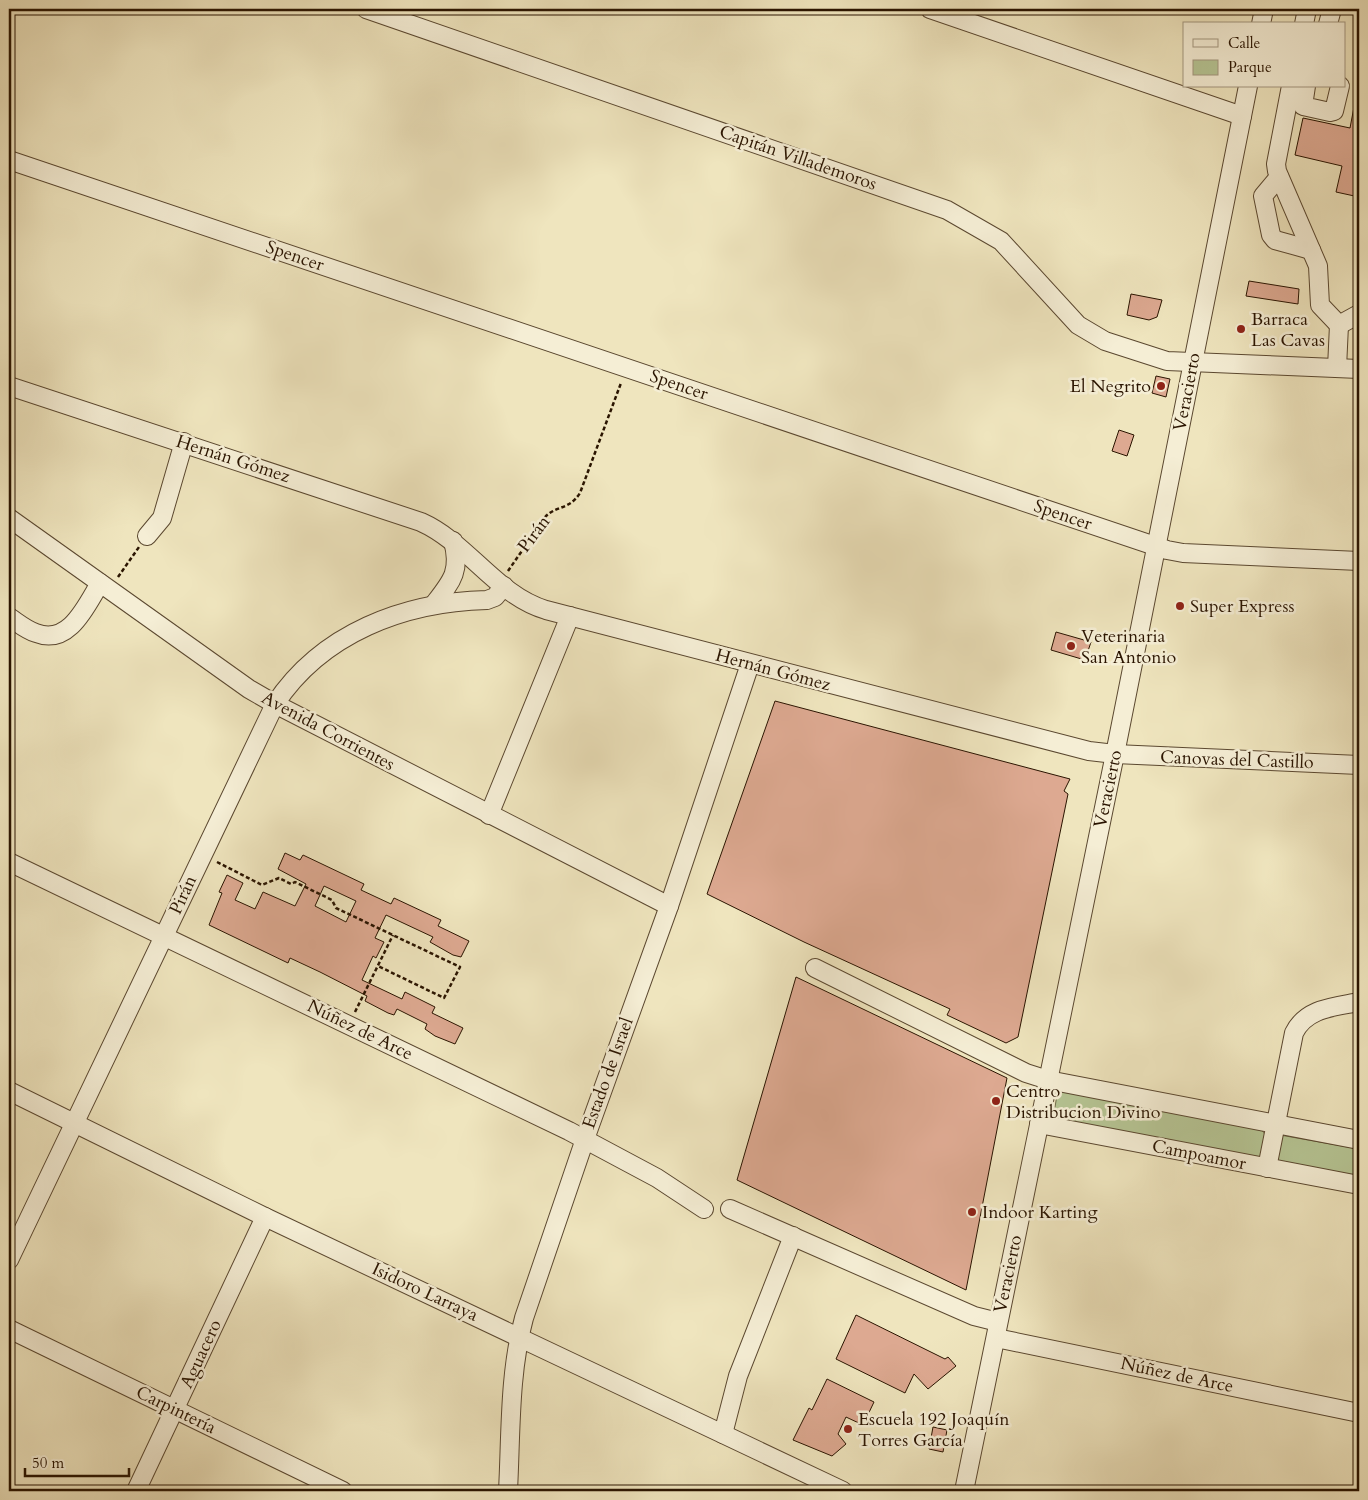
<svg xmlns="http://www.w3.org/2000/svg" width="1368" height="1500" viewBox="0 0 1368 1500" font-family="Cardo,serif">
  <rect width="100%" height="100%" fill="#efe5be"/>
  <filter id="stains"><feTurbulence type="fractalNoise" baseFrequency=".004" numOctaves="4"/><feColorMatrix values="0 0 0 0 .2 0 0 0 0 .09 0 0 0 0 .02 0 0 0 .5 -.17"/></filter>
  <radialGradient id="worn" r=".72"><stop offset=".6" stop-color="#630" stop-opacity="0"/><stop offset="1" stop-color="#630" stop-opacity=".3"/></radialGradient>
  <g fill="#b6c594" stroke="#706c4a">
    <path d="M1064 1091 1259 1129C1271 1134 1264 1149 1262 1159L1059 1119 1054 1113 1057 1095Z"/>
    <path d="M1280 1135 1359 1149V1178L1275 1162Z"/>
  </g>
  <g fill="#dda991" stroke="#2a1400" fill-rule="evenodd">
    <path d="M1354 107 1359 108V197L1336 192 1342 166 1295 155 1303 118 1350 128Z"/>
    <path d="M1249 281 1299 289 1298 304 1246 296Z"/>
    <path d="M1131 294 1162 300 1157 317 1149 320 1127 315Z"/>
    <path d="M1156 376 1170 379 1166 397 1152 393Z"/>
    <path d="M1119 430 1134 435 1127 456 1112 451Z"/>
    <path d="M1056 632 1091 642 1085 660 1051 650Z"/>
    <path d="M775 701 1070 779 1064 791 1068 794 1018 1037 1006 1043 947 1015 950 1009 804 942 707 894Z"/>
    <path d="M285 853 300 860 303 855 364 884 361 890 391 904 394 898 441 920 438 926 469 941 461 957 453 955 430 942 433 937 386 915 375 938 384 942 376 958 373 956 362 980 402 999 405 992 435 1007 432 1013 463 1028 455 1044 435 1036 425 1029 427 1024 397 1009 394 1015 388 1013 365 1001 367 996 320 972 290 958 288 963 209 925 222 893 219 892 227 875 243 883 235 900 255 909 263 892 295 906 306 884 278 869ZM324 886 356 901 346 922 315 906Z"/>
    <path d="M796 977 1007 1078 966 1290 737 1180Z"/>
    <path d="M856 1315 945 1359 948 1357 956 1366 928 1389 914 1374 905 1393 836 1359Z"/>
    <path d="M827 1379 874 1402 863 1425 846 1417 838 1434 846 1444 832 1456 793 1440 809 1408 812 1410Z"/>
    <path d="M933 1427 947 1430 943 1452 929 1449Z"/>
  </g>
  <g fill="none" stroke-linecap="round" stroke-linejoin="round">
    <defs>
      <g id="minor">
        <path d="M366 9 947 210 1001 241 1078 325 1105 341 1167 361 1359 369"/>
        <path d="M930 9 1242 116"/>
        <path d="M1261 24 1264 9"/>
        <path d="M1304 24 1307 9"/>
        <path d="M1328 24 1332 9"/>
        <path d="M1291 86 1276 164 1277 171 1318 266 1320 305 1339 325"/>
        <path d="M1306 86 1303 106 1330 112 1334 111 1340 86"/>
        <path d="M9 160 1167 550 1183 553 1359 561"/>
        <path d="M1279 177 1263 196 1271 235 1275 240 1311 250"/>
        <path d="M1339 325 1359 314"/>
        <path d="M1337 368 1339 325"/>
        <path d="M9 386 421 522C468 543 496 595 546 610L1089 751 1115 754 1359 765"/>
        <path d="M9 518 249 689 275 704 669 906"/>
        <path d="M147 536 162 518 184 442"/>
        <path d="M434 604C452 581 461 571 453 541"/>
        <path d="M9 617C17 622 26 630 36 633 69 646 86 606 100 583"/>
        <path d="M489 815 570 616"/>
        <path d="M9 862 569 1131 657 1178 704 1209"/>
        <path d="M815 968 1026 1073 1048 1080 1359 1140"/>
        <path d="M9 1091 265 1217 843 1491"/>
        <path d="M1039 1124 1359 1185"/>
        <path d="M1267 1168 1294 1033C1306 1008 1334 1007 1359 1002"/>
        <path d="M730 1209 974 1316 998 1322"/>
        <path d="M9 1260 275 704C322 633 404 602 487 600L495 597 504 586"/>
        <path d="M9 1329 343 1491"/>
        <path d="M996 1338 1359 1413"/>
        <path d="M723 1434 738 1376 793 1236"/>
        <path d="M136 1491 265 1217"/>
        <path d="M508 1491C511 1434 509 1373 524 1318L585 1139 669 906 750 664"/>
        <path d="M964 1491 1115 754 1248 86"/>
      </g>
    </defs>
    <use href="#minor" stroke="#5b4830" stroke-width="20"/>
    <g stroke="#2a1400" stroke-width="2.5" stroke-dasharray="4 2.5" stroke-linecap="butt">
      <path d="M508 571 546 516C558 505 569 510 580 493L621 383"/>
      <path d="M118 577 139 547"/>
      <path d="M217 862 262 885 279 878 291 884 295 882 332 900 336 908 460 967 444 998 378 966"/>
      <path d="M355 1012 393 935"/>
    </g>
    <use href="#minor" stroke="#f5eed5" stroke-width="18"/>
  </g>
  <g fill="#8f2418" stroke="#f5eed5" stroke-width="2">
    <circle cx="1241" cy="329" r="5"/>
    <circle cx="1161" cy="386" r="5"/>
    <circle cx="1180" cy="606" r="5"/>
    <circle cx="1071" cy="646" r="5"/>
    <circle cx="996" cy="1101" r="5"/>
    <circle cx="972" cy="1212" r="5"/>
    <circle cx="848" cy="1429" r="5"/>
  </g>
  <g text-anchor="middle" dominant-baseline="central" stroke-width="5" stroke-linejoin="round" paint-order="stroke">
    <g font-size="18" fill="#2a1400" stroke="#f5eed5">
      <text transform="translate(798 158) rotate(19)">Capitán Villademoros</text>
      <text transform="translate(295 256) rotate(19)">Spencer</text>
      <text transform="translate(679 385) rotate(19)">Spencer</text>
      <text transform="translate(1187 392) rotate(-79)">Veracierto</text>
      <text transform="translate(233 459) rotate(18)">Hernán Gómez</text>
      <text transform="translate(1063 515) rotate(19)">Spencer</text>
      <text transform="translate(534 534) rotate(-53)">Pirán</text>
      <text transform="translate(773 670) rotate(15)">Hernán Gómez</text>
      <text transform="translate(328 731) rotate(28)">Avenida Corrientes</text>
      <text transform="translate(1237 760) rotate(2)">Canovas del Castillo</text>
      <text transform="translate(1108 789) rotate(-78)">Veracierto</text>
      <text transform="translate(183 895) rotate(-65)">Pirán</text>
      <text transform="translate(360 1030) rotate(26)">Núñez de Arce</text>
      <text transform="translate(608 1073) rotate(-70)">Estado de Israel</text>
      <text transform="translate(1199 1155) rotate(11)">Campoamor</text>
      <text transform="translate(1008 1274) rotate(-78)">Veracierto</text>
      <text transform="translate(425 1292) rotate(25)">Isidoro Larraya</text>
      <text transform="translate(201 1354) rotate(-65)">Aguacero</text>
      <text transform="translate(1177 1375) rotate(12)">Núñez de Arce</text>
      <text transform="translate(176 1410) rotate(26)">Carpintería</text>
    </g>
    <g font-size="18" fill="#2a1400" stroke="#f5eed5" text-anchor="start">
      <text x="1251" y="319">Barraca<tspan x="1251" dy="21">Las Cavas</tspan></text>
      <text x="1151" y="386" text-anchor="end">El Negrito</text>
      <text x="1190" y="606">Super Express</text>
      <text x="1081" y="636">Veterinaria<tspan x="1081" dy="21">San Antonio</tspan></text>
      <text x="1006" y="1091">Centro<tspan x="1006" dy="21">Distribucion Divino</tspan></text>
      <text x="982" y="1212">Indoor Karting</text>
      <text x="858" y="1419">Escuela 192 Joaquín<tspan x="858" dy="21">Torres García</tspan></text>
    </g>
  </g>
  <rect width="1368" height="1500" fill="none" stroke="#efe5be" stroke-width="30"/>
  <rect x="10" y="10" width="1348" height="1480" fill="none" stroke="#2a1400" stroke-width="2.5"/>
  <rect x="15" y="15" width="1338" height="1470" fill="none" stroke="#2a1400"/>
  <rect x="1183" y="22" width="162" height="65" fill="#f5eed5" stroke="#a49780"/>
  <rect x="1193" y="39" width="25" height="8" fill="#f5eed5" stroke="#a49780"/>
  <text x="1228" y="48" font-size="15" fill="#2a1400">Calle</text>
  <rect x="1193" y="60" width="25" height="15" fill="#b6c594" stroke="#a49780"/>
  <text x="1228" y="72" font-size="15" fill="#2a1400">Parque</text>
  <path d="M25 1468v8h104v-8" fill="none" stroke="#2a1400" stroke-width="2.5"/>
  <text x="32" y="1468" font-size="15" fill="#2a1400" stroke="#f5eed5" stroke-width="4" paint-order="stroke">50 m</text>
  <rect width="100%" height="100%" filter="url(#stains)"/>
  <rect width="100%" height="100%" fill="url(#worn)"/>
</svg>
